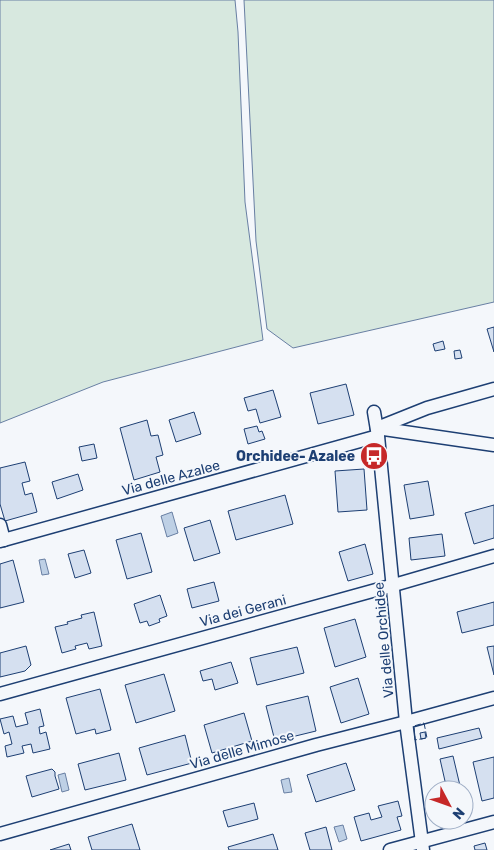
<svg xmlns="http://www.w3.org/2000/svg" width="494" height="850" viewBox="0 0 494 850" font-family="Rubik,sans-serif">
  <rect width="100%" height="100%" fill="#f4f7fb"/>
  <g fill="#d7e8df" stroke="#687fa3">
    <path d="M0 0H235L238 32 245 202 263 340 103 382 0 423Z"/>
    <path d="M244 0H494V302L293 348 267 329 256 241Z"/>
  </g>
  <g fill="#bed0e5" stroke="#687fa3">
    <path d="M172 512 178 533 167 537 161 516Z"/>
    <path d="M45 559 49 574 42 575 39 560Z"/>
    <path d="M65 773 69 790 62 792 58 775Z"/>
    <path d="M289 778 292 792 284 793 281 780Z"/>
    <path d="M343 825 347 839 339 842 334 827Z"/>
  </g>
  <g fill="#d5e0f0" stroke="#1d3f73">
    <path d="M494 327V352L487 329Z"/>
    <path d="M443 341 445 349 435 351 433 344Z"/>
    <path d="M460 350 462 358 455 359 454 351Z"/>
    <path d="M346 384 354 415 318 424 310 393Z"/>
    <path d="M273 390 281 417 260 423 256 409 248 411 244 398Z"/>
    <path d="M194 412 201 434 176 442 169 420Z"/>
    <path d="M147 420 151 436 158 435 163 455 156 457 160 472 134 480 120 428Z"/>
    <path d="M257 426 259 432 262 431 265 439 248 444 244 429Z"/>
    <path d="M94 444 97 458 82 461 79 447Z"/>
    <path d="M25 462 30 481 22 483 25 495 32 493 37 512 5 521 0 504V468Z"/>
    <path d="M364 469 367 510 338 512 335 471Z"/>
    <path d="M78 474 83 490 57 499 52 482Z"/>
    <path d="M428 481 434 515 410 519 404 485Z"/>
    <path d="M285 495 293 524 236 540 228 511Z"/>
    <path d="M494 505V538L474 544 465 513Z"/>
    <path d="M210 520 220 553 194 561 184 528Z"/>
    <path d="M141 533 152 572 127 579 116 540Z"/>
    <path d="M442 534 445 556 411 560 409 538Z"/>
    <path d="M365 544 373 574 348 581 339 552Z"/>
    <path d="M84 550 91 573 75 578 68 554Z"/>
    <path d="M13 560 24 602 0 608V564Z"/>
    <path d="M214 582 219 601 192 608 187 589Z"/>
    <path d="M160 595 167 616 159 619 160 622 149 626 147 621 140 623 134 604Z"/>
    <path d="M494 602V625L462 633 457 612Z"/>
    <path d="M94 612 102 646 89 649 87 643 75 646 76 649 62 653 55 627 68 624 67 622 82 618 81 615Z"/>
    <path d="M355 619 366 657 335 667 324 628Z"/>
    <path d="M26 646 31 665 25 671 0 677V653Z"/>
    <path d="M494 646V675L487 647Z"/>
    <path d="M297 647 304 673 257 685 250 658Z"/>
    <path d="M231 662 238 683 215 690 212 679 203 681 200 671Z"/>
    <path d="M164 674 175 711 136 723 125 685Z"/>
    <path d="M358 678 369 714 341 723 330 687Z"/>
    <path d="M100 689 111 730 96 734 95 729 76 734 66 698Z"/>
    <path d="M308 696 316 731 275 741 266 706Z"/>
    <path d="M40 709 44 726 39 727 40 734 46 732 50 749 33 753 31 744 22 746 24 753 7 757 5 746 12 744 9 732 4 734 0 719 13 716 16 727 28 724 25 713Z"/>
    <path d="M244 713 252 741 212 753 204 725Z"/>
    <path d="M479 728 482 738 439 749 437 738Z"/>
    <path d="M425 732 426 738 421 739 420 733Z"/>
    <path d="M185 735 192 763 147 775 139 748Z"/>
    <path d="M119 753 126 780 85 790 78 764Z"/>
    <path d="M453 756 461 790H447L440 759Z"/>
    <path d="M494 757V798L482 801 473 762Z"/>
    <path d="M346 763 355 790 316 802 307 775Z"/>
    <path d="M52 769 55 772V776L59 789 32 797 26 776Z"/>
    <path d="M398 801 402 816 397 817 401 830 361 841 354 817 369 813 371 820 382 817 378 806Z"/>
    <path d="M254 803 258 819 228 827 223 811Z"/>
    <path d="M132 824 140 850H92L88 837Z"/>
    <path d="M326 827 332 850H310L305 833Z"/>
    <path d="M273 834 278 850H229L228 847Z"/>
    <path d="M485 843 487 850H475L474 846Z"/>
    <path d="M69 844 71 850H50Z"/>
  </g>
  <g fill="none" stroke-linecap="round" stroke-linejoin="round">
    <defs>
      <g id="minor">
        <path d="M374 412 378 436 406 722 423 850"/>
        <path d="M377 428 427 408 494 389"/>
        <path d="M377 428 494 445"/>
        <path d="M0 525 4 540"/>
        <path d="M0 541 378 436"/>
        <path d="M0 694 394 585 494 556"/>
        <path d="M0 834 316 745 406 722 494 698"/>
        <path d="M390 850 494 822"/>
      </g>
    </defs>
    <use href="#minor" stroke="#1d3f73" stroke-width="15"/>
    <use href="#minor" stroke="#f4f7fb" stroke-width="12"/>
    <path stroke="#1d3f73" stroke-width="1" stroke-dasharray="6 2.5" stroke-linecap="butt" d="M424 723 427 738 415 740 414 726Z"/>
  </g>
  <defs>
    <symbol id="bus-disc" viewBox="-11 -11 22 22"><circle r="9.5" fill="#c62828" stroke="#f4f7fb"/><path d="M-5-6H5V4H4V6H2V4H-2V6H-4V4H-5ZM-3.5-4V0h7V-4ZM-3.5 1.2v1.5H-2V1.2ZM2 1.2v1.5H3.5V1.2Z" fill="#fff"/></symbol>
  </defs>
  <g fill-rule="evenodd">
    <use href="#bus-disc" x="358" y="440" width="32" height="32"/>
  </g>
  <g text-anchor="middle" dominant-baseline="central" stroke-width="4" stroke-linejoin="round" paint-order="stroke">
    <g font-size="14" font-weight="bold" fill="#1d3f73" stroke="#f4f7fb" text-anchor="end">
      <text x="355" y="456">Orchidee- Azalee</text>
    </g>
    <g font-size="14" fill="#1d3f73" stroke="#f4f7fb">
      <text transform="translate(171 478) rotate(-15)">Via delle Azalee</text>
      <text transform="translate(243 611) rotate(-15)">Via dei Gerani</text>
      <text transform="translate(384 640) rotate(-95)">Via delle Orchidee</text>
      <text transform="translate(242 750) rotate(-16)">Via delle Mimose</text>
    </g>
  </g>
  <g transform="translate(449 805) rotate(131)"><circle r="24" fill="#f4f7fb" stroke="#9eadc5"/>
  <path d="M0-4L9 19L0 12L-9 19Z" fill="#c62828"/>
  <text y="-8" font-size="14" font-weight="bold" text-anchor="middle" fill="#1d3f73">N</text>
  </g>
</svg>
